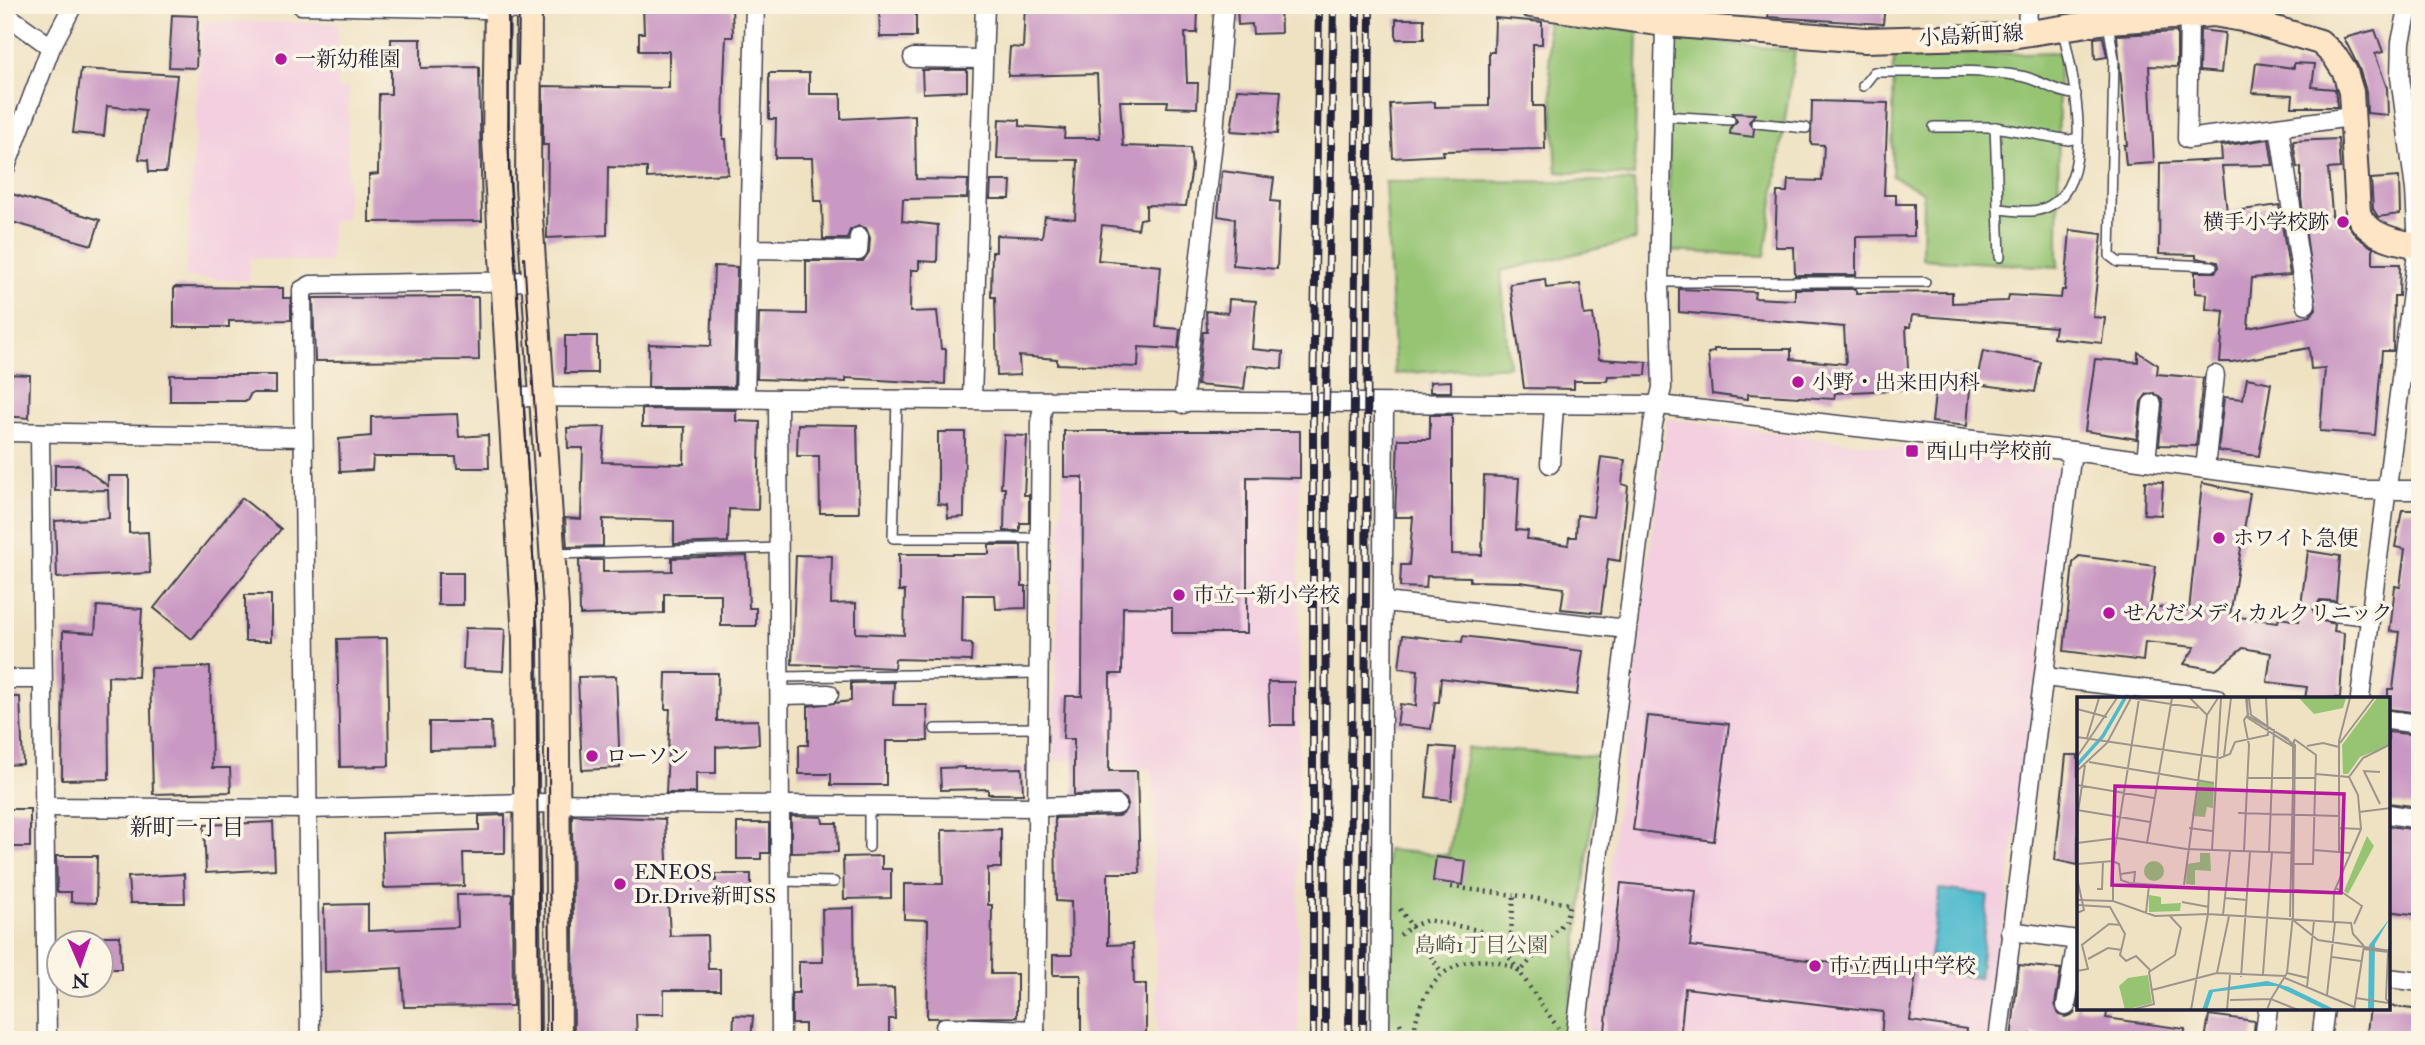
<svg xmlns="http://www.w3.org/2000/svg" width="2425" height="1045" viewBox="0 0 2425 1045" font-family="'IM FELL Double Pica','Noto Serif JP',serif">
  <rect width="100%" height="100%" fill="#fcf5e5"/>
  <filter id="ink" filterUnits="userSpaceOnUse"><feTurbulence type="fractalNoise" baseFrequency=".0143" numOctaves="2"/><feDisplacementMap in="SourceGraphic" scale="14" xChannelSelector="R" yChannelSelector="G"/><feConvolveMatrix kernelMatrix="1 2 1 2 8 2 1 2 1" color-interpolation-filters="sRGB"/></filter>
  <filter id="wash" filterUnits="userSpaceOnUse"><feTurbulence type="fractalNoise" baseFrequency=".00686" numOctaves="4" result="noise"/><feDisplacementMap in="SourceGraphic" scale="28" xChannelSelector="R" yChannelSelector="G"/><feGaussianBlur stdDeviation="1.57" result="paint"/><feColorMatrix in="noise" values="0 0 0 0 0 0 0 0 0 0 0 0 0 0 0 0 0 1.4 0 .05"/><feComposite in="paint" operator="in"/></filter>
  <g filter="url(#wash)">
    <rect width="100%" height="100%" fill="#efe2c3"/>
    <g fill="#f3cfe0">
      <path d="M203 21 338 23 337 88H349L347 219 332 221 330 263 250 258 249 281 185 277Z"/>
      <path d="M1667 419 2064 469 1988 1040H1588Z"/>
      <path d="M1064 431H1300L1298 1040H1158L1152 769 1053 760Z"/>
    </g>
    <g fill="#96c473" stroke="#5c7357" stroke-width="2">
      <path d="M1547 21 1638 31 1634 176 1557 172Z"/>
      <path d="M1669 36 1795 51 1765 256 1669 251Z"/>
      <path d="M2059 52 2058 267 1922 259 1923 192 1892 176 1894 56Z"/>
      <path d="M1634 181 1636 240 1501 271 1509 366 1395 374 1385 182Z"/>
      <path d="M1467 748 1599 757 1566 1040H1383L1387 850 1448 855Z"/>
    </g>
    <path fill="#50bacd" stroke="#396e84" stroke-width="2" d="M1940 889 1988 895 1979 978 1928 970Z"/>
    <g id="blocks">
      <g fill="#c998c3">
        <path d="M643 5H732L733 37H726L724 79 723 139H726L728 174 647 178V168L608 167 607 235 547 238 548 145H543V86L669 88V51H639V33H644Z"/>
        <path d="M879 5H916V37H880Z"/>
        <path d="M1025 5H1137V10L1198 12 1197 33H1185L1187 83H1198L1197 108 1167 107 1168 101H1120L1123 146 1190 148 1192 167 1186 206 1146 205V218L1140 219 1138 229 1102 225 1098 260 1161 266 1156 327 1180 329 1178 349 1139 347 1138 367 1057 364V359L1019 356 1020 375 997 376 995 297H991L992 252H996V235L1042 237 1045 216 1075 219 1078 160 997 159 999 119 1020 120V126L1065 129 1064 138H1100L1097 74 1008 76 1010 47 1023 48Z"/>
        <path d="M1237 5H1280L1281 33 1253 34 1252 24 1238 25Z"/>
        <path d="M1769 5H1885L1883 24 1768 17Z"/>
        <path d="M172 15 198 16 196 68 169 67Z"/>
        <path d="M1495 18 1542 22V44H1533V106H1544L1545 149 1443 151 1444 155 1393 158 1390 104 1435 102V107L1489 106V52H1494Z"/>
        <rect x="1396" y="19" width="28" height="20"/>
        <path d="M2200 30 2225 33 2221 73 2199 71Z"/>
        <path d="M2375 30 2383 52 2375 54 2387 88 2388 115 2367 113 2366 91 2359 68 2344 38Z"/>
        <path d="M2177 32V67L2149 66 2154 163 2126 165 2124 145H2127L2117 35Z"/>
        <path d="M2103 37 2107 57 2095 59 2094 38Z"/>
        <path d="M391 39H421V68L479 67 482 221 369 222V175L378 174 379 94H391Z"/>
        <path d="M2256 63 2294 68V63L2315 64 2312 87 2335 89 2337 107H2292L2293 95 2252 93Z"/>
        <path d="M81 69 177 75 166 172H149L148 160 139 159 145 110 107 106 104 136 73 133Z"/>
        <path d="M922 70H967V91L923 93Z"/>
        <path d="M769 73H809V94H841V119L915 115 916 179 968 180 967 198 903 199 902 221 938 225 937 262 919 261V270H911L910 312 937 311 941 349H946L945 384 846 378V382L757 379 759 313 806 314V261H863L869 252 870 238 866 228 859 226 850 230 847 239H823L822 201H814L812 158H775L776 119H769Z"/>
        <path d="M1237 89 1281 91 1277 134 1231 131Z"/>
        <path d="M1812 101 1888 103 1884 195H1896V204H1914V236L1856 237V275H1795L1794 247H1775L1777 192H1787L1788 180 1822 181 1824 145 1811 144Z"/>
        <path d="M1732 113 1755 114 1749 122 1754 129 1753 137 1730 134 1731 127 1737 121Z"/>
        <path d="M2269 139 2273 165 2222 166 2227 212 2279 205 2290 275 2252 278 2248 328 2310 316 2316 309 2301 198V167L2297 168 2293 141 2338 139 2340 168 2328 169 2333 223 2345 221 2357 237 2373 248V264H2400L2399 296H2394L2393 351H2382L2375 435 2320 431 2325 368 2311 369 2309 348 2232 362H2220L2224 311 2206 309 2207 294 2195 293V272H2215L2219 267 2218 262 2196 258V255L2159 254 2160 163 2222 160 2221 146Z"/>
        <path d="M1222 171 1274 178 1271 201 1280 202 1277 269 1233 265 1235 219 1218 216Z"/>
        <path d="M2399 177 2400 214 2378 217 2373 209 2371 179Z"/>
        <path d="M991 181H1011L1010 199H990Z"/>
        <path d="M5 192 100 220 92 245 5 220Z"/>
        <path d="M2070 230 2102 234 2093 317 2105 318 2102 343 2053 338 2055 327 1912 315 1910 327H1906L1909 389 1835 393 1834 399 1748 394V399L1712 394 1708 353 1714 352V349H1791V359L1846 364 1844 327 1679 312V289L1755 292 1754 298 1795 300V289H1856V293L1952 292V303L2008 301 2009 295 2061 298 2062 290H2065Z"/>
        <path d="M714 266 737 267 734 387H648L649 344 711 346Z"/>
        <path d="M1545 279 1546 288 1580 284 1584 315 1593 314 1599 359 1647 362 1646 375 1608 376 1607 381H1574V389L1524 388 1510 284Z"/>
        <path d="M174 287 283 288V298H291V320L229 321V327H174Z"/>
        <path d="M478 297 479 360 315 361 313 298Z"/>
        <path d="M1229 299 1256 301 1252 349 1283 352 1282 369 1247 365 1244 389 1197 385 1203 332H1207L1206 311 1228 313Z"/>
        <rect x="565" y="336" width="32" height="37"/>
        <path d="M1983 351 2041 362 2035 392 1976 384Z"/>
        <path d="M2138 352 2158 365 2157 374 2203 378 2196 446 2159 445 2163 405 2162 399 2154 393 2147 394 2141 402 2137 439 2085 431 2095 359 2138 362Z"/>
        <path d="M5 374 30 375 29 418 5 416Z"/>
        <path d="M170 375H276V393H251L247 401H170Z"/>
        <path d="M1937 375 1971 377 1967 426 1932 422Z"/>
        <path d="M2247 378 2271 383 2259 456 2218 451 2224 397 2243 399Z"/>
        <path d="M1451 381V392H1430V382Z"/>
        <path d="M642 409 736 410V421L760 422 758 510 729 509 728 542 674 544V521L603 519V546L567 547 565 518 581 519 583 448H568L567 428 605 427 602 462 684 464 685 427H642Z"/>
        <path d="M457 414 459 437 488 435 489 468H457L456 457H373L372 470 340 472 339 439 371 436V417Z"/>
        <path d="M1430 415H1452V554L1482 555 1484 476 1519 478 1516 530 1528 531 1527 539 1568 545 1569 537H1576L1577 515 1593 517 1601 457 1625 460 1622 484 1628 486 1620 561 1608 559 1601 613 1561 609 1564 588 1520 582 1470 581V577L1427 576 1426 588 1400 587 1401 565H1409L1413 517H1395L1398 439H1430Z"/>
        <path d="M798 424 857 425 859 513H820L819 456H797Z"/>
        <path d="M1064 431H1300V478L1247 477V633H1172V608L1123 607 1122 674H1110L1109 771H1137L1140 873H1108V945L1133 944 1134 984H1146V1039L1081 1040V975H1053V955H1072L1071 902 1056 901 1055 818 1118 816 1123 814 1128 805 1126 799 1117 794 1074 795V739H1063L1065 696H1082L1083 477H1064Z"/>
        <path d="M938 432H965L964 517 948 518 947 505 938 504Z"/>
        <path d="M1004 435 1027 436 1024 495H1029V523H1020V531H1004L1005 488H1001Z"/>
        <path d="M55 465H80L108 486V476H129V533L148 532 150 573 57 578 55 521 109 518 108 490 55 491Z"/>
        <path d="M2145 481 2163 482 2161 515 2144 514Z"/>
        <path d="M2202 483 2250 493 2230 616 2278 622 2279 618 2299 621 2308 551 2340 556 2336 601 2320 600 2313 610 2318 620 2335 624 2334 631 2344 633 2340 698H2305L2307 687 2267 682 2271 653 2243 648 2216 670 2184 664 2195 647 2145 642 2143 661 2064 651 2073 563 2079 556 2156 566 2150 606 2189 611Z"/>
        <path d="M242 498 281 529 192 639 154 608Z"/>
        <path d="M2402 510H2420V713L2388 709V689H2393L2400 632 2390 631 2395 586 2400 587 2405 549 2395 547Z"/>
        <path d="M989 545H1021L1022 586H1026V608L996 609 995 595H963L962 643 972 644 971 661 895 659 894 668 792 664 796 555 832 556 831 604 856 603V633L904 635 905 591H899V554H989Z"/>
        <path d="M747 556 749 608H756V626H721V594H664V613L580 615 579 560H603V572L672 571V558Z"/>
        <rect x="438" y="573" width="25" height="32"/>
        <rect x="245" y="595" width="26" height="46"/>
        <path d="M97 606 142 609 138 677 108 676 109 779 62 780 63 631 95 633Z"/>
        <path d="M465 628 505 629 503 671 463 669Z"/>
        <path d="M1403 635 1462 642 1463 636 1583 651 1577 695 1441 678 1439 702H1435L1431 729 1397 725 1400 704 1416 706 1418 670 1399 668Z"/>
        <path d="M387 638 389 766 340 767 337 639Z"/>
        <path d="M210 667 212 768H230L231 792 153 794 150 668Z"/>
        <path d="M666 673H718L717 721 758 720 759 744 716 747V773H696V793H666L670 709H665Z"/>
        <path d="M616 676 620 768 582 770 578 677Z"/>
        <path d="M894 682 893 705H927L928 741H886V785H831V774H799V745H808V706L851 701V683Z"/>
        <path d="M1268 682H1294V725H1270Z"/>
        <path d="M5 697H20L23 764 5 765Z"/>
        <path d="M1648 716 1729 724 1714 841 1633 830Z"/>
        <path d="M429 722H491L492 749 429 750Z"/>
        <path d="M2388 732 2420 735V807L2388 803Z"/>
        <path d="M1431 746 1456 748 1451 800 1426 797Z"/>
        <path d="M2066 755H2078V865L2055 860Z"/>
        <path d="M965 767V769L1022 768 1023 794H988V789L941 790 940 768Z"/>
        <rect x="5" y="809" width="25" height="38"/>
        <path d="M505 815V853H463L464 886 384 888 382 833 479 830V816Z"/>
        <path d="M572 815 665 819 668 880 716 881V874H751V905L668 899 670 936 707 935 708 969H720V990H664V1014H636L637 1040H574Z"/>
        <path d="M791 816 822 817 823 823H837L838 852 791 853Z"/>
        <path d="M273 822 275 869 206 873 204 825Z"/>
        <path d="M737 823H769V853H761V859H737Z"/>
        <path d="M2388 826 2420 830V915L2388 911Z"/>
        <path d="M1001 829V868H988V905H992L991 974H1017V1017L927 1018 928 920 904 919V884H943L942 830Z"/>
        <path d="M56 856H97L96 903 71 902V892H57Z"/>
        <path d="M882 856V869H891V898L844 899 843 857Z"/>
        <path d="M1436 857 1466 861 1463 885 1433 881Z"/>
        <path d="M184 874 185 903H130L128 877Z"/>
        <path d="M1621 883 1696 891 1690 946 1916 973 1910 1021 1967 1029 1966 1040H1881L1883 1012 1685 988 1680 1040H1604Z"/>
        <path d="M512 894 513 1006 404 1007 402 968 325 972 324 905 368 904V931L458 927 457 895Z"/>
        <path d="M854 908 855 989 894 988 895 1019H889V1040H805V1024H792V993H799V962H823L822 909Z"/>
        <path d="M102 936H120L121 969H102Z"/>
        <path d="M2019 965 2061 969 2055 1004 2059 1015 2065 1017 2074 1014 2078 1000V1008H2108L2106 1018 2185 1029 2184 1040H2072L2031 1034 2030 1040H2011Z"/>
        <path d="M2388 1006 2420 1010V1040H2366L2370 1008Z"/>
        <path d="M734 1015 753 1016 751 1040H733Z"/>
        <path d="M2209 1015 2255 1021 2253 1040H2205Z"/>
      </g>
    </g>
  </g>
  <g filter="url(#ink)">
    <use href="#blocks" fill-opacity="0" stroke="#413f4f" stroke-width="2"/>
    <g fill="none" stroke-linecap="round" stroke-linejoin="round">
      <defs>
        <g id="lane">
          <path d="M2108 23 2114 59 2110 256 2118 262 2212 266"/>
          <path d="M1863 86 1874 72C1922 73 1973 68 2020 76 2040 79 2057 94 2076 94"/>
          <path d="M1663 116 1730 120"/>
          <path d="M1756 123 1806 128"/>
          <path d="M1934 127H1995L2069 140 2077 138"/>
          <path d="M1995 127 2000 257"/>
          <path d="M1998 209C2015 210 2036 215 2051 205 2097 178 2073 73 2063 31"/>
          <path d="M1659 282H1925"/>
          <path d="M897 399 893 538H1040"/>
          <path d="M554 554 779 548"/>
          <path d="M780 677 1038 673"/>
          <path d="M935 729 1038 728"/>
          <path d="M869 847V805"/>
          <path d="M781 881 834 882"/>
        </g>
        <g id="street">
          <path d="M301 5 529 10"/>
          <path d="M5 14 51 47"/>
          <path d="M2189 16 2187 139 2351 117"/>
          <path d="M2027 33 2028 5"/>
          <path d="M913 58 982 59"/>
          <path d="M2279 127 2306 304"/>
          <path d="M5 169 51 47 73 5"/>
          <path d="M749 249 858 251 859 237"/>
          <path d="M511 397 1659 405 2072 451 2362 490H2420"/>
          <path d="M745 398 755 5"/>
          <path d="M778 399 781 1040"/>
          <path d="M972 399 985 5"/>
          <path d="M1183 404 1214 133 1224 5"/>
          <path d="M5 432 303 437"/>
          <path d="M40 434 47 1040"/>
          <path d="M2146 461 2152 404"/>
          <path d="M1550 464 1554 406"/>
          <path d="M2205 469 2215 375"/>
          <path d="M1385 602 1627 629"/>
          <path d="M2324 611 2369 616"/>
          <path d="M2045 677 2216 698"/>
          <path d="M5 679H41"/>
          <path d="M780 695 829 694"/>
          <path d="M2360 698 2418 246 2415 190 2400 77 2401 42 2409 5"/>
          <path d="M2388 720 2420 724"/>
          <path d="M45 807 308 809 527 803 1038 807 1117 805"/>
          <path d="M2388 814 2420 819"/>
          <path d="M2010 931 2078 940"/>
          <path d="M2388 978 2420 982"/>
          <path d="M2066 1006 2077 940"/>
          <path d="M945 1027 1035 1030"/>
          <path d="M310 1040 302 290 311 285 535 281"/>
          <path d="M1035 1040 1041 417 1044 401"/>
          <path d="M1380 1040 1384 405"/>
          <path d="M1575 1040 1653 424 1662 388 1659 282 1665 24"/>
          <path d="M1998 1040 2072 451"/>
          <path d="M2264 1040 2268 1008"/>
          <path d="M2321 1040 2325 1008"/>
        </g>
        <g id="secondary">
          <path d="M497 5 495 141 525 639 528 1040"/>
          <path d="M529 5 528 186 556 608 559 1040"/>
          <path d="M1531 5 1665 24 1865 40 2011 36 2107 21 2189 16 2213 14 2242 19 2320 42 2334 55 2345 72 2351 92 2358 213C2366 236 2397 242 2420 246"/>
        </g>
      </defs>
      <use href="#lane" stroke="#413f4f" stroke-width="12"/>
      <use href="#street" stroke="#413f4f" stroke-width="21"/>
      <use href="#secondary" stroke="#413f4f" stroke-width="28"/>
      <g stroke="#413f4f" stroke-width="4.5" stroke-dasharray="2 5" stroke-linecap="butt">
        <path d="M2310 220 2336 216"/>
        <path d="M1451 887 1514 895"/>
        <path d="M1400 909 1442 973"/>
        <path d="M1400 935 1412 926 1428 920 1478 930 1500 944 1558 1028"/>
        <path d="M1400 1023 1407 1040"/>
        <path d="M1414 1040C1415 981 1464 939 1520 972L1565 921 1570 904 1514 895 1509 957"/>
      </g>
      <use href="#lane" stroke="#fff" stroke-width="9"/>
      <use href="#street" stroke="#fff" stroke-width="18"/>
      <use href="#secondary" stroke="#fde5c5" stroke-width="24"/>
      <g stroke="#22223b" stroke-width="2">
        <path d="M508 5 509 168 536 603 539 1040"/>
        <path d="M518 65 519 5"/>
        <path d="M524 257 538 456"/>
        <path d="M549 750 550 1040"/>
      </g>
      <defs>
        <g id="rail">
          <path d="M1313 1040V408L1319 5"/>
          <path d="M1325 1040 1326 408 1334 5"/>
          <path d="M1349 1040 1357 5"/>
          <path d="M1363 1040 1370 5"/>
        </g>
      </defs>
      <use href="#rail" stroke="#22223b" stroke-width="8"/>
      <use href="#rail" stroke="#fcf5e5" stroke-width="5" stroke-dasharray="16" stroke-linecap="butt"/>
    </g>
  </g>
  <g fill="#b5179e" stroke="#fcf5e5" stroke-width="2.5">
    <circle cx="281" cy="59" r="7"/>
    <circle cx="2343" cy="222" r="7"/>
    <circle cx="1798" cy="382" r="7"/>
    <rect x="1905" y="444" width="14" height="14" rx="3.5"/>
    <circle cx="2219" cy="538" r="7"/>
    <circle cx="1179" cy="595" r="7"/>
    <circle cx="2109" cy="613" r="7"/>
    <circle cx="592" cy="756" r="7"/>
    <circle cx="620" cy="884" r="7"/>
    <circle cx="1815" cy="966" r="7"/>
  </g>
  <g text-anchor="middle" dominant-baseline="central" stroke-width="7" stroke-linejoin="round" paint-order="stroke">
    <g font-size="21" fill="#22223b" stroke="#fcf5e5">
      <text transform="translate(1971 36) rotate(-3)">小島新町線</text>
    </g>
    <g font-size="21" fill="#22223b" stroke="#fcf5e5" text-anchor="start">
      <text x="295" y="59">一新幼稚園</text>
      <text x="2329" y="222" text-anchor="end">横手小学校跡</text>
      <text x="1812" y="382">小野・出来田内科</text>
      <text x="1926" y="451">西山中学校前</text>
      <text x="2233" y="538">ホワイト急便</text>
      <text x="1193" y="595">市立一新小学校</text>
      <text x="2123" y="613">せんだメディカルクリニック</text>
      <text x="606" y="756">ローソン</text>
      <text x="634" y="872">ENEOS<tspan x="634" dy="24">Dr.Drive新町SS</tspan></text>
      <text x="1829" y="966">市立西山中学校</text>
    </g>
    <g font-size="21" fill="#4b5b4f" stroke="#fcf5e5">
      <text x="1481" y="945">島崎1丁目公園</text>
    </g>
    <g font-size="23" fill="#22223b" stroke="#fcf5e5">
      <text x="187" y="827">新町一丁目</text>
    </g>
  </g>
  <g transform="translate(2077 697)">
    <rect width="313" height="313" fill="#efe2c3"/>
    <path d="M222 1H269L266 11 237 17ZM300 1H313V48L283 60 271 77H266L265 48ZM121 84 137 86 136 111 130 110 128 120 115 119ZM290 139 297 149 271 197 267 194ZM123 156H133L134 174 118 173V188L109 187 110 167 123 165ZM67 174a10 10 0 1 1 20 0a10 10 0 1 1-20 0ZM72 198 84 200V207L104 206 103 214 72 215ZM71 278 75 306 48 313 42 289 51 281Z" fill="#96c473"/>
    <path d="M313 221 298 247 297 313H291L292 248ZM190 284 212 290 259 313H249L199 289H187L136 295 130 313H125L132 293Z" fill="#50bacd"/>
    <path fill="none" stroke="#50bacd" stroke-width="3.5" d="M0 68 26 39 48 1"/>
    <path fill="none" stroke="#9d958d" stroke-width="2" d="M54 1 121 11M113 1 130 18M169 1 171 21 215 49M170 1 171 19 211 42 216 50V223L241 243 314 254M0 12 30 20M0 40 143 61 153 57 158 45 191 38 189 1M10 41 22 1M263 46 297 1M230 49 246 46 262 50M147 59 154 1M0 60 40 1M12 65 137 86M0 74 30 46 54 1M303 75 287 74 303 107M239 77 272 80 281 98 284 132 257 195 256 225M272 80 286 61 314 47M171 81H239M0 88 77 101M0 113 73 125M282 115 314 111M161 116 262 119M0 122 8 68M112 131 135 134M262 131 284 132M0 146 40 141 109 152 217 156M70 146 95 1M135 153 144 1M237 153 273 156M167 154 172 48 167 23 172 16M262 154V44L273 1M192 155 197 32M0 167 36 164 42 167 44 183 52 186 132 192 131 217 274 226 276 237 287 249M216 167H236L239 58 217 42M44 177 58 175 57 185M0 181 7 213 0 216M107 188 130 18 141 1M259 191 285 209 277 227M20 192H25L26 164M217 193 257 195M147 201 170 203M0 203 36 204 78 219 131 217 114 313M36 204V164L62 2M105 205 132 210M0 208 33 210 48 237 43 258 49 264 59 259 73 273M69 216 72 188M146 218 153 154M152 219 140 276 209 279M213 220 217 43M286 252 311 255 314 245M311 255 309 302 314 308M255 260 284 264M11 262 31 251 45 253M0 274 11 272 5 248 32 227 44 228M210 276 231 281M186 277 195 155M164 280 173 155M208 281 277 310M230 290 237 224M75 293 140 276M250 298 258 225M279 301 311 306M153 303 194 302 210 276 216 218 218 48 174 18 172 1M54 313 77 307 72 275 98 258 104 231 92 218M150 313 153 278M190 313 194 302 221 313M277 313 287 249"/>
    <path fill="#b5179e" fill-opacity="0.15" stroke="#b5179e" stroke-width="3.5" d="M38 89 267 97 264 196 35 188Z"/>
    <rect width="313" height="313" fill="none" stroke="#22223b" stroke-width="3.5"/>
  </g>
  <rect width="2425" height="1045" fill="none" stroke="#fcf5e5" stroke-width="28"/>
  <g transform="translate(80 964) rotate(178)"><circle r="33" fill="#fcf5e5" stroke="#a5a1a1" stroke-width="2"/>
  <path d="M0-5L12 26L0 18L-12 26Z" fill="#b5179e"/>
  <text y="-10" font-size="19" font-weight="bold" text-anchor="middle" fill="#22223b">N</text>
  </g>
</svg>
